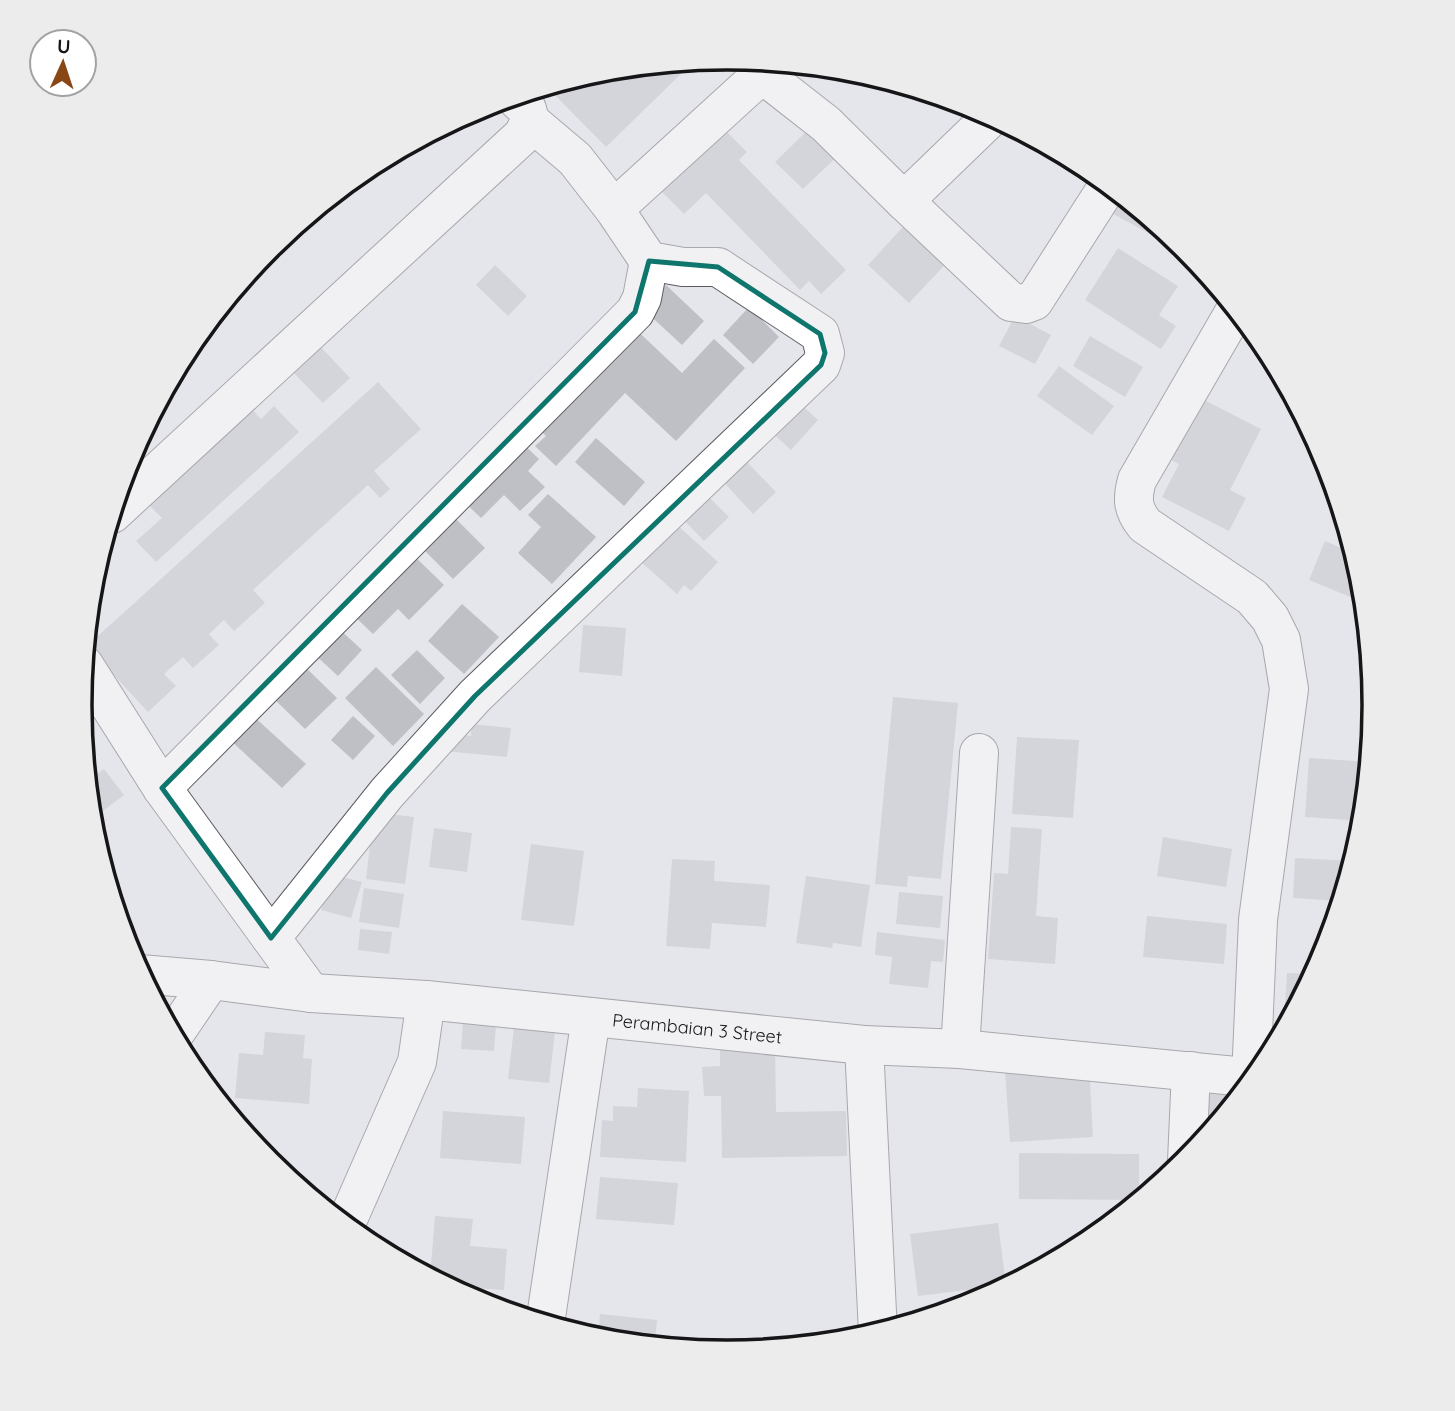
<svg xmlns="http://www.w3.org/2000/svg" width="1455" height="1411" viewBox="0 0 1455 1411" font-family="Quicksand,sans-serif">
  <rect width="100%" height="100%" fill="#e5e6eb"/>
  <g fill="#bfc0c5">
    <path d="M678 63 685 70 606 147 553 93 566 81 602 70Z"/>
    <path d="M715 120 747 152 739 160 846 270 821 294 809 281 800 290 706 193 684 214 651 181Z"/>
    <path d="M818 120 846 148 803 189 775 162Z"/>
    <path d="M389 156 393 160 373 177 366 168Z"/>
    <path d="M1116 191 1178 241 1174 247 1106 210Z"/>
    <path d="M913 216 955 254 909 303 868 265Z"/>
    <path d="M1118 248 1178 286 1159 315 1176 326 1161 349 1085 300Z"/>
    <path d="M495 265 527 296 508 316 476 285Z"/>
    <path d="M666 285 704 321 682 345 643 309Z"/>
    <path d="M749 307 779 337 753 364 723 335Z"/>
    <path d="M1015 316 1051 335 1035 364 999 346Z"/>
    <path d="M1243 317 1266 346 1271 355 1234 329Z"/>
    <path d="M627 321 682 373 714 339 745 368 676 441 625 393 556 466 535 446 546 436 531 422Z"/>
    <path d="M1090 336 1143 367 1125 397 1073 366Z"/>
    <path d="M317 343 350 378 323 403 290 369Z"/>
    <path d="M1059 366 1114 406 1092 435 1037 396Z"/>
    <path d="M378 382 421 429 374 471 390 489 380 498 368 485 253 590 265 603 234 631 224 620 209 634 219 645 193 668 183 657 164 674 176 686 148 712 87 646Z"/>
    <path d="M794 398 818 420 791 450 767 428Z"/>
    <path d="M1204 400 1261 429 1230 490 1246 498 1229 531 1162 497 1179 464 1159 454Z"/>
    <path d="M246 403 261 419 274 406 299 432 156 562 136 541 162 518 142 498Z"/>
    <path d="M517 438 539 459 528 471 545 487 520 511 504 495 481 518 459 497Z"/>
    <path d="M596 438 645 482 624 506 575 462Z"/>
    <path d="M742 457 776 492 753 514 720 478Z"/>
    <path d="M704 492 729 517 704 541 680 516Z"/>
    <path d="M548 494 596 537 552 584 518 553 541 527 528 515Z"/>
    <path d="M449 512 485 548 453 579 417 543Z"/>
    <path d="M675 523 718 562 691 591 684 585 677 594 640 561Z"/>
    <path d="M1325 541 1355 554 1363 580 1365 603 1309 580Z"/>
    <path d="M405 547 444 585 409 620 398 609 373 634 345 607Z"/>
    <path d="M462 604 499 637 464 674 428 641Z"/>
    <path d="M583 625 626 628 622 676 579 672Z"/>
    <path d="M337 627 362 650 338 676 313 653Z"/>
    <path d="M417 650 445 678 420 704 391 675Z"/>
    <path d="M301 663 337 698 305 729 270 695Z"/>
    <path d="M376 667 424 714 393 746 345 698Z"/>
    <path d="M893 697 958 703 941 879 908 876 907 887 875 884Z"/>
    <path d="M250 713 306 764 282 788 227 737Z"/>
    <path d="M353 716 375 736 353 760 331 740Z"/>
    <path d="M472 724 511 728 507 757 444 751 446 733 471 736Z"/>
    <path d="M1017 737 1079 740 1073 818 1012 814Z"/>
    <path d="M1309 758 1370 762 1364 821 1305 817Z"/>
    <path d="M104 769 124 795 92 819 87 781Z"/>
    <path d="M374 812 414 817 405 884 366 879Z"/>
    <path d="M1011 827 1042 829 1036 916 1058 918 1055 964 988 959 994 873 1008 874Z"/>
    <path d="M434 828 472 833 467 872 429 867Z"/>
    <path d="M1163 837 1232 849 1226 887 1157 876Z"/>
    <path d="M531 844 584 851 574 926 521 920Z"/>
    <path d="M1295 858 1354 861 1339 911 1338 901 1293 898Z"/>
    <path d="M672 859 715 861 714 881 770 885 766 927 712 923 710 949 666 946Z"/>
    <path d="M331 874 362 882 351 918 321 910Z"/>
    <path d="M806 876 870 885 861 947 833 943 832 948 796 943Z"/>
    <path d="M364 888 404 894 399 928 359 922Z"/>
    <path d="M899 892 943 896 940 928 896 924Z"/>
    <path d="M1147 916 1227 924 1224 964 1143 957Z"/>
    <path d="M360 929 392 932 389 954 358 950Z"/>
    <path d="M877 932 945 940 943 962 931 961 928 988 889 984 892 957 875 955Z"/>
    <path d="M1287 973 1315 974 1289 1022 1284 1021Z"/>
    <path d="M464 1008 497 1011 494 1051 461 1049Z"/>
    <path d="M515 1019 556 1024 549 1083 508 1079Z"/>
    <path d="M265 1032 305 1035 303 1058 312 1059 309 1104 235 1098 239 1053 263 1055Z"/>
    <path d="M775 1045 776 1112 846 1111 847 1156 722 1158 721 1096H704L702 1067 720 1066V1047Z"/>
    <path d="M1089 1065 1093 1137 1010 1142 1005 1070Z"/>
    <path d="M1198 1084 1243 1094 1195 1153Z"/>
    <path d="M638 1088 689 1091 686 1162 600 1157 602 1120 613 1121V1106L637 1107Z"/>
    <path d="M443 1111 525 1117 521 1164 440 1158Z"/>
    <path d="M1019 1153 1139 1154V1200L1019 1199Z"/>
    <path d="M600 1177 678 1183 674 1225 596 1219Z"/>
    <path d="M435 1216 473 1219 470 1246 507 1249 504 1290 445 1286 430 1278Z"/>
    <path d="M998 1223 1006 1285 918 1296 910 1234Z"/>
    <path d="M600 1314 657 1320 655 1343 598 1338Z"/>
  </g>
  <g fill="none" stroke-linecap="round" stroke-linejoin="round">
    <defs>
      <g id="minor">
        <path d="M904 201 992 116"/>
        <path d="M614 209 762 74 826 124 904 201 1011 302 1026 304 1034 301 1109 184"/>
        <path d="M1236 309 1137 480C1132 498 1132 509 1145 525L1252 597 1270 618 1281 640 1289 689 1258 920 1251 1078"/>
        <path d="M112 514 523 135 530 121 527 109 514 97"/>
        <path d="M84 665 162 788 311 993"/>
        <path d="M162 788 635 312 642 298 649 261"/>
        <path d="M271 938 387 793 475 696 821 365 825 353 820 334 718 267H683L649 261 614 209 575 159 530 121"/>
        <path id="s1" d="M140 974 211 980 311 993 426 1000 864 1045 960 1049 1256 1078"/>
        <path d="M173 1036 211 980"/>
        <path d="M864 1045 878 1333"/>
        <path d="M960 1049 979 753"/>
        <path d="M1187 1161 1191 1071"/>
        <path d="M345 1226 417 1062 426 1000"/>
        <path d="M545 1324 591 1017"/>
      </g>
    </defs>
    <use href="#minor" stroke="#5c5d61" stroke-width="40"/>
    <use href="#minor" stroke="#fff" stroke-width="38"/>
  </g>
  <path d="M0 0H1455V1411H0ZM649 261 718 267 820 334 825 353 821 365 475 696 387 793 271 938 162 788 635 312Z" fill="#e5e6eb" fill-opacity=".55" fill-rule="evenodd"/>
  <path fill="none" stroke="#0f766e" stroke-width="5" stroke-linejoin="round" d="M649 261 718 267 820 334 825 353 821 365 475 696 387 793 271 938 162 788 635 312Z"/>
  <g text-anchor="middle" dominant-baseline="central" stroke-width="6" stroke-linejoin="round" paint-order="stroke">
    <g font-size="18" fill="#161618" stroke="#fff">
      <text stroke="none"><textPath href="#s1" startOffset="560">Perambaian 3 Street</textPath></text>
    </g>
  </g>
  <path d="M0 0H1455V1411H0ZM92 705a635 635 0 1 1 1270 0a635 635 0 1 1-1270 0Z" fill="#ececed" fill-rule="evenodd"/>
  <path fill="none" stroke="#161618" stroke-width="3.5" d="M92 705a635 635 0 1 1 1270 0a635 635 0 1 1-1270 0Z"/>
  <g transform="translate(63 63) rotate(3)"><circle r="33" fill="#ffffff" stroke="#a2a2a3" stroke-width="2"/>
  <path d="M0-5L12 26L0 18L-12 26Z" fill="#8a4716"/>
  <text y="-10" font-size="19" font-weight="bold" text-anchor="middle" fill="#161618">U</text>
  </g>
</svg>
